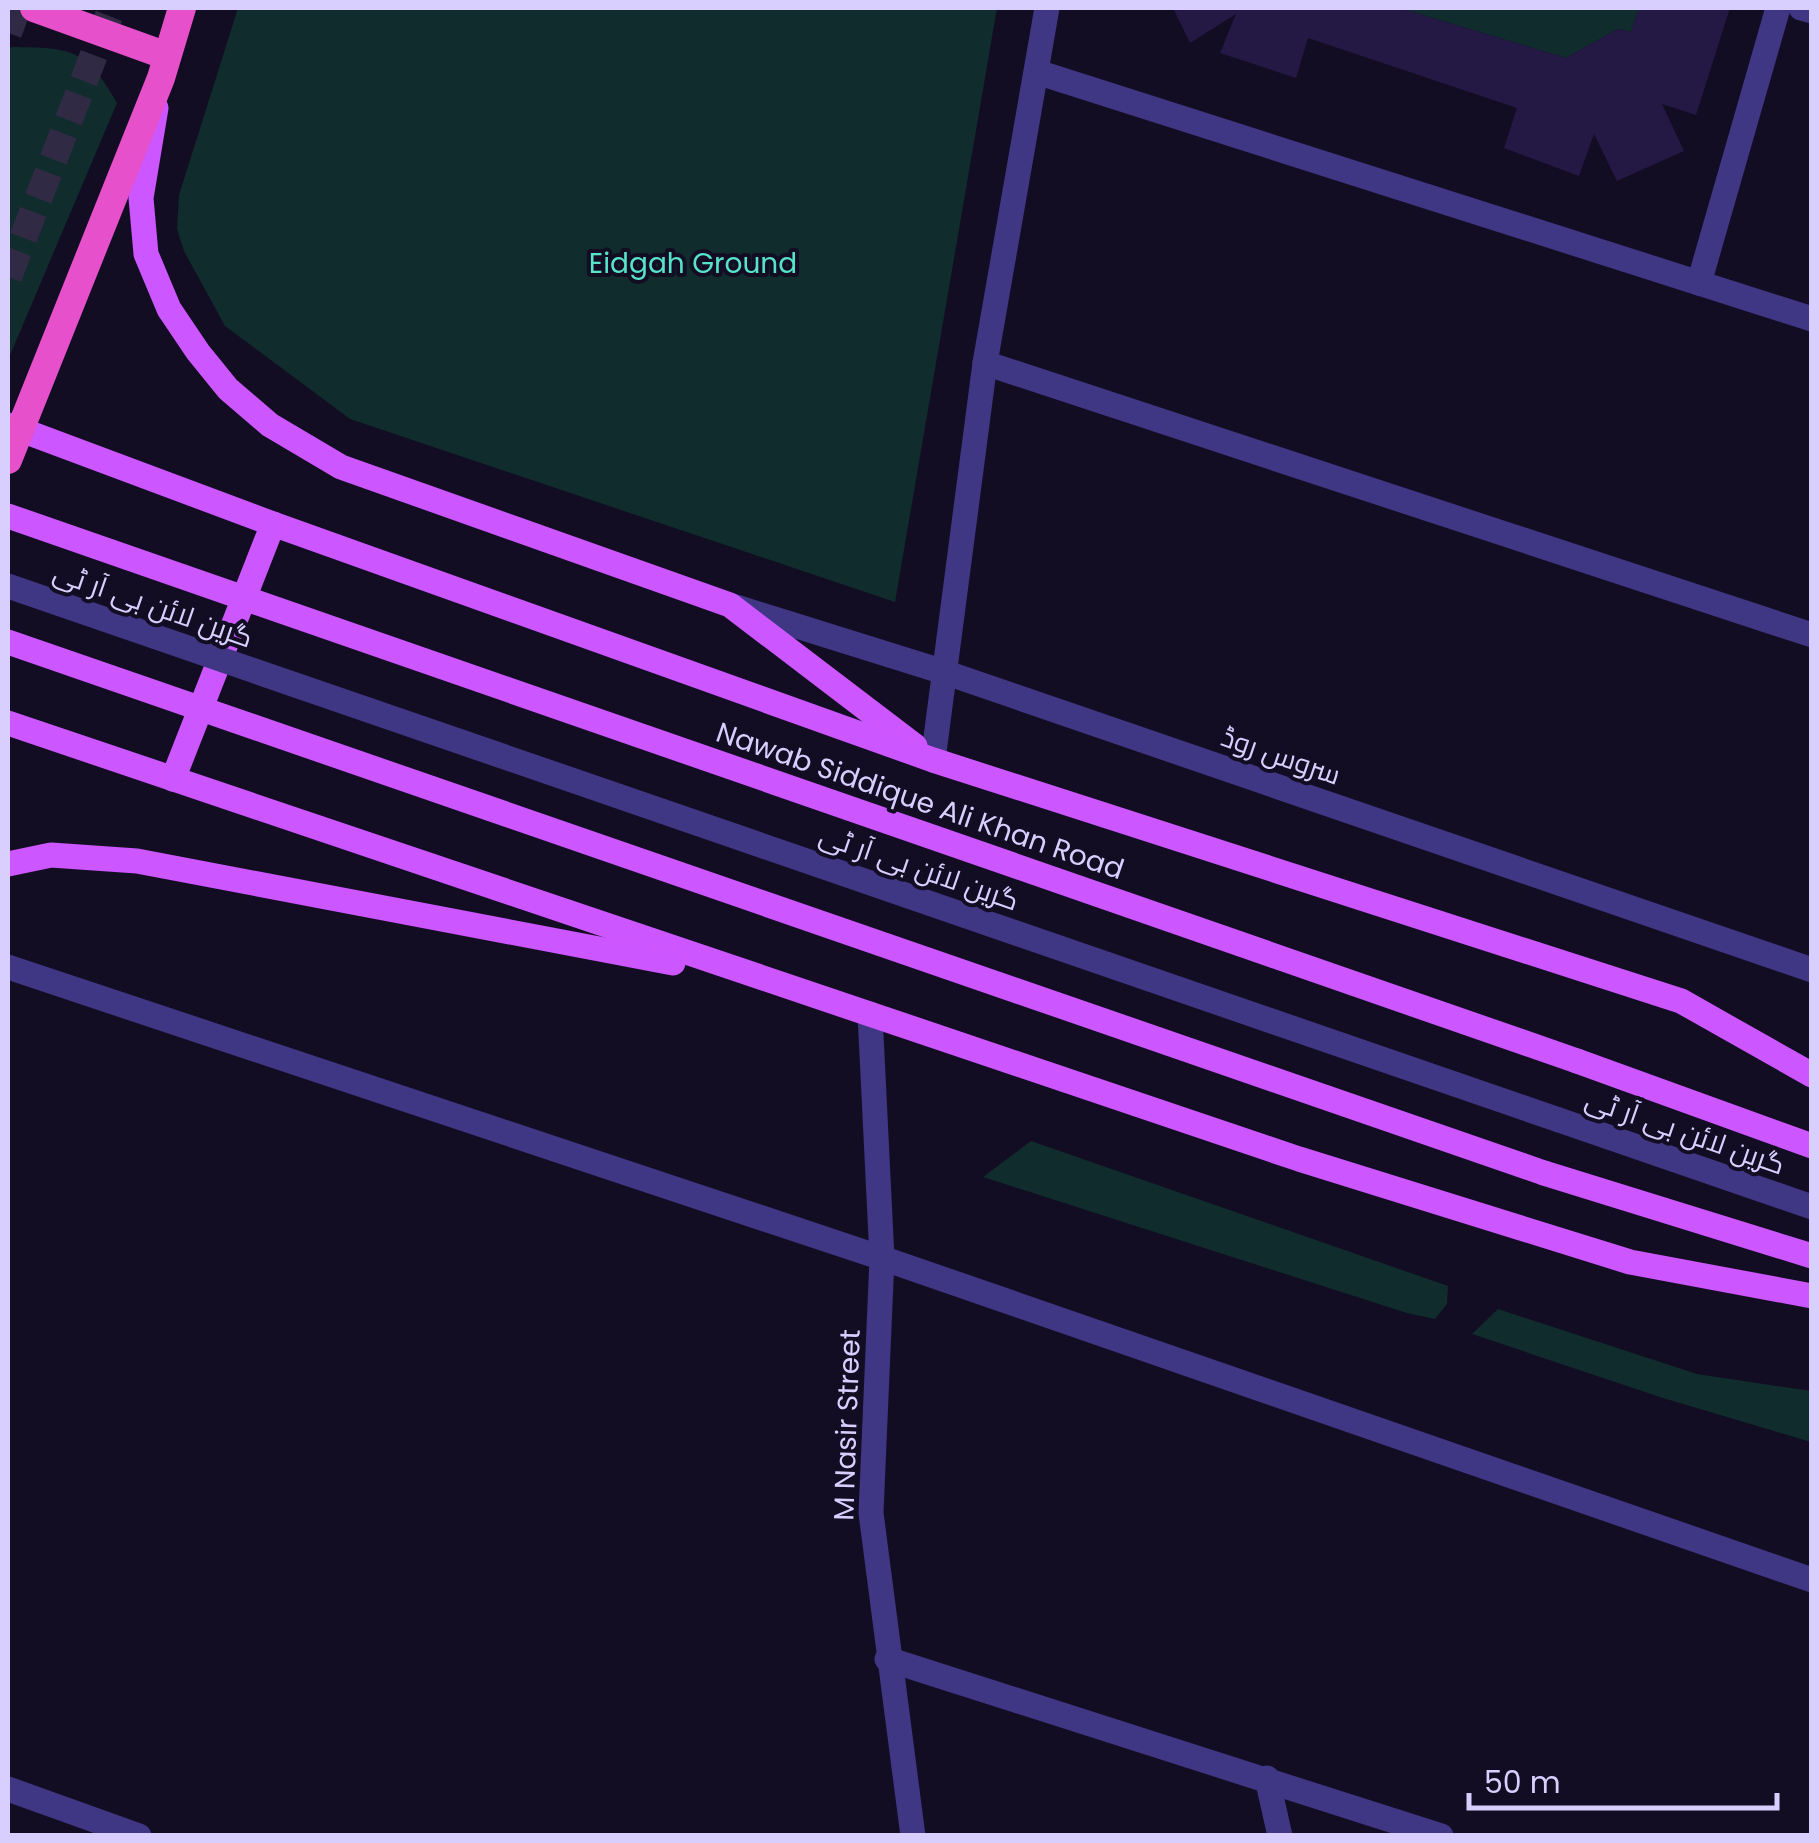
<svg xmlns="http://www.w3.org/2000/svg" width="1819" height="1843" viewBox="0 0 1819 1843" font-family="Poppins,Cairo,sans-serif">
  <rect width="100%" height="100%" fill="#120d23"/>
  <g fill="#102c2d">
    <path d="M238 8H997L895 602 350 419 225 326 184 251 177 229 179 195Z"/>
    <path d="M1399 8H1639L1631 32 1618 29 1566 58Z"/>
    <path d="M12 47C72 48 86 48 117 103L8 360V49Z"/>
    <path d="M1031 1141 1448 1286 1447 1304 1435 1319 1407 1313 983 1177Z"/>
    <path d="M1498 1309 1697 1374 1811 1391V1442L1663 1398 1472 1334Z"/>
  </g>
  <path fill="#241845" d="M1173 8H1399L1566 58 1618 29 1631 32 1639 8H1730L1696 115 1662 104 1684 151 1617 181 1594 134 1579 176 1504 148 1517 108 1308 38 1296 78 1220 53 1236 14 1190 43Z"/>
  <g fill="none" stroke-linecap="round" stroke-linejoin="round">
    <g stroke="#302a44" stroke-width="28" stroke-dasharray="28 14" stroke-linecap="butt">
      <path d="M8 33 17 8"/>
      <path d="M8 277 112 8"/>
    </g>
    <g stroke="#3f3684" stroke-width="25">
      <path d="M736 607 944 672 1812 970"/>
      <path d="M1559 1120 1812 1207"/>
    </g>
    <g stroke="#3f3684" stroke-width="25">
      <path d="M1801 8 1812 11"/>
      <path d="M1037 72 1812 319"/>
      <path d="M1699 283 1778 8"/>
      <path d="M985 363 1812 635"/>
      <path d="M8 967 882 1258 1812 1580"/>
      <path d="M870 1014 882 1258 871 1513 913 1836"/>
      <path d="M887 1659 1441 1836"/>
      <path d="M1267 1778 1280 1836"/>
      <path d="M8 1789 139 1836"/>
    </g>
    <path stroke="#3f3684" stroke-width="25" d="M933 760 985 363 1047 8"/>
    <g stroke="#cc56ff" stroke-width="25">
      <path d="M156 108 141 198 146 254 169 309 198 352 228 389 270 425 341 467 730 605 915 746"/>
      <path d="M8 425 273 524 933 760 1681 1001 1812 1075"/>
      <path d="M8 723 1299 1159 1630 1262 1812 1296"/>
      <path d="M173 779 273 524"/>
      <path d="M8 864 51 855 137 861 673 963"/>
      <path d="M1577 1061 1812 1146"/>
      <path d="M1544 1173 1812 1256"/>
    </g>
    <g stroke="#e650ca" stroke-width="28">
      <path d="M34 8 167 56"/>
      <path d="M8 460 161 78 182 8"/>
    </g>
    <path stroke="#3f3684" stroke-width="25" d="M8 586 1559 1120"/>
    <g stroke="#cc56ff" stroke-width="25">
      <path d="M8 516 1577 1061"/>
      <path d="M8 642 1544 1173"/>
    </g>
  </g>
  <g text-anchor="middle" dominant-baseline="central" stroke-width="8" stroke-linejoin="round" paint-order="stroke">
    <g font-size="28" fill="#56e3ca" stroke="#120d23">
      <text x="693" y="263">Eidgah Ground</text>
    </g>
    <g font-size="28" fill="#d8cfff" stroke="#120d23">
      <text transform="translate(153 605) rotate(19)">گرین لائن بی آر ٹی</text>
      <text transform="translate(1281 756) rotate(19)">سروس روڈ</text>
      <text transform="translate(920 801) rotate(19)">Nawab Siddique Ali Khan Road</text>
      <text transform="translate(919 868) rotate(19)">گرین لائن بی آر ٹی</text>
      <text transform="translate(1685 1132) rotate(19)">گرین لائن بی آر ٹی</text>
      <text transform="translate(847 1425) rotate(-88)">M Nasir Street</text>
    </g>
  </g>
  <rect width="1819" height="1843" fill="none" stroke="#d8cfff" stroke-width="20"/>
  <path d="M1469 1793v15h308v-15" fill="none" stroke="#d8cfff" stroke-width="5"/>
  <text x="1484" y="1793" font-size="30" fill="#d8cfff" stroke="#120d23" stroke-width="8" paint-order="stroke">50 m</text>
</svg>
